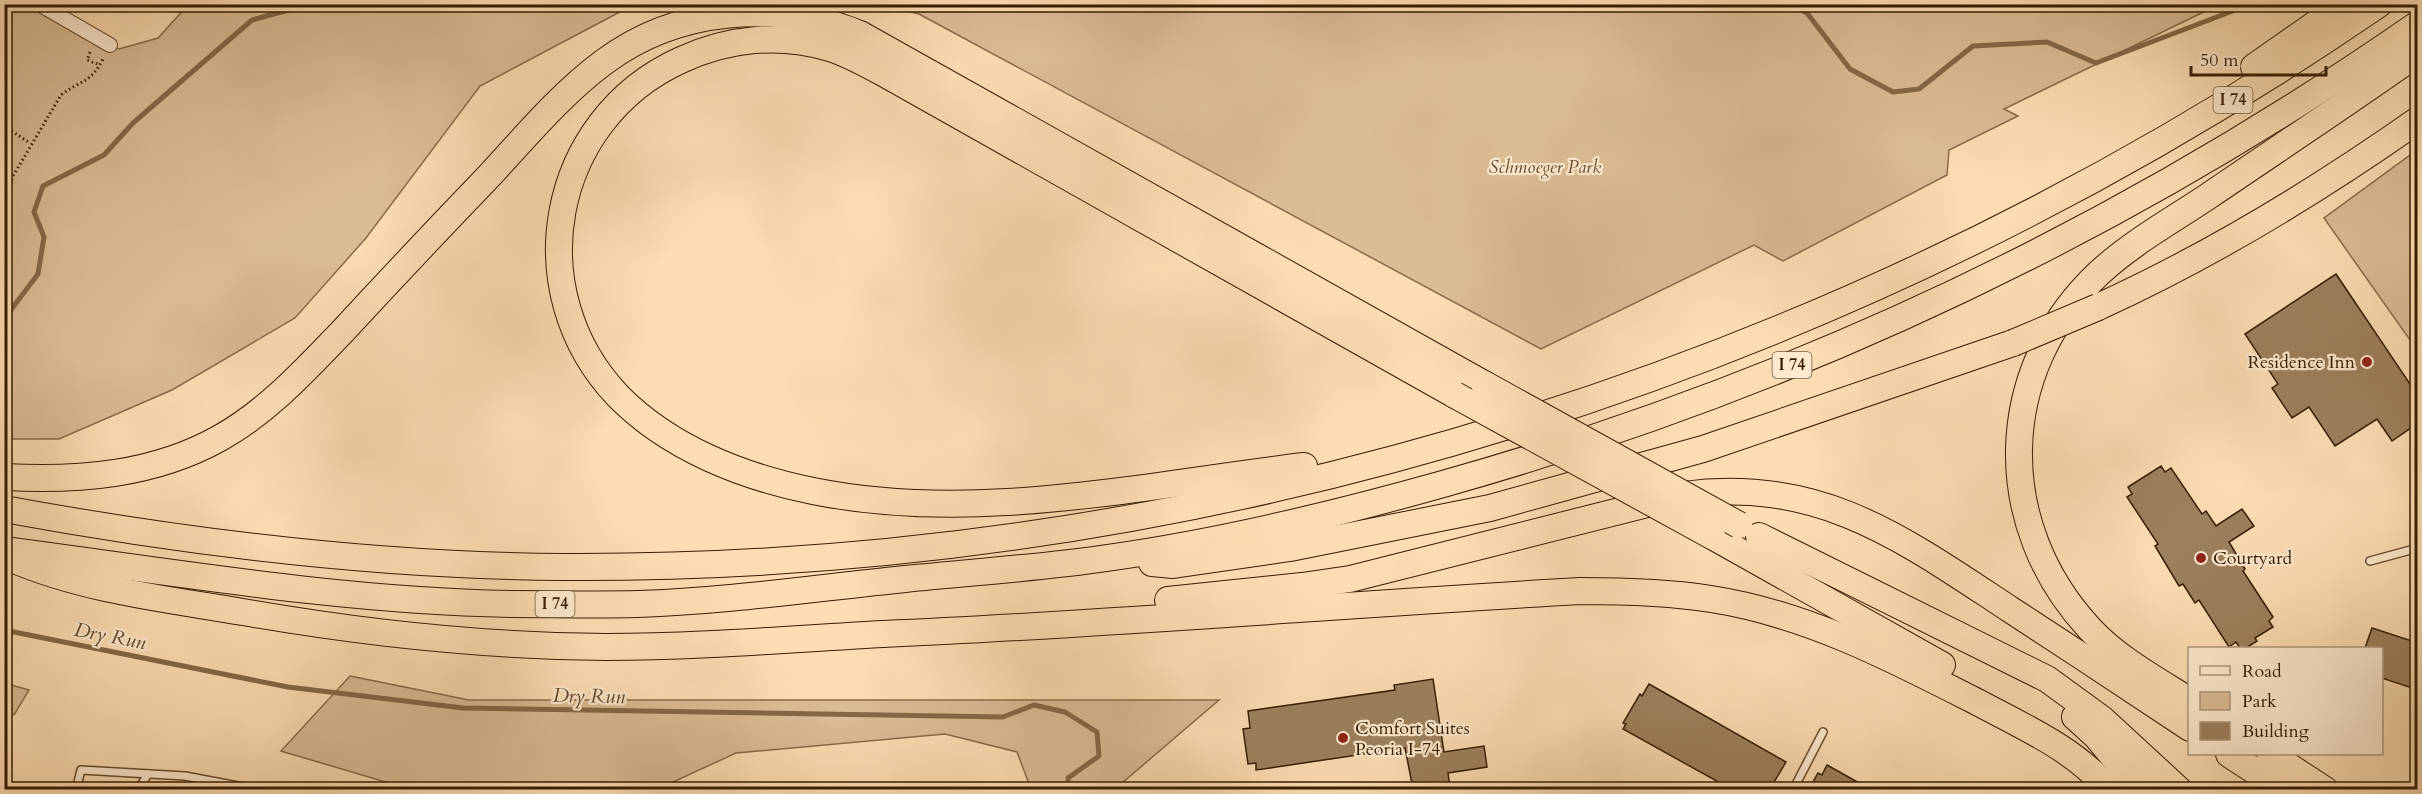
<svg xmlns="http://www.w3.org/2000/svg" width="2422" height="794" viewBox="0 0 2422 794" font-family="Cardo,serif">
  <rect width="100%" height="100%" fill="#fcddb3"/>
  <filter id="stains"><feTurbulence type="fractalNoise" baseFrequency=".00333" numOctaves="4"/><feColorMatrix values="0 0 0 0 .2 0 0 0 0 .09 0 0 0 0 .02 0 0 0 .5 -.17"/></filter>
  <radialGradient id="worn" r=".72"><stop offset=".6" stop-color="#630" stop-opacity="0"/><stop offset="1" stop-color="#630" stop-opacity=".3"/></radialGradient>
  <g fill="#dabc95" stroke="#886c4a" stroke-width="1.5">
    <path d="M4 5H40L119 49 158 38 188 5H633L480 86 366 238 295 318 172 390 59 439H5Z"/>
    <path d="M884 5H2218L2004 109 2018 116 1949 150 1947 175 1783 261 1754 245 1541 349 919 14Z"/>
    <path d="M2417 150V350L2324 218Z"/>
    <path d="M350 676 469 700H1219L1115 789H1031L1017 752 945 734 736 753 658 789H409L281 751Z"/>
    <path d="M4 683 29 690 14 715 5 713Z"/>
  </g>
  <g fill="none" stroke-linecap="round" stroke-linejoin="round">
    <g stroke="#846847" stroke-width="5">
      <path d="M1792 4 1807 13 1850 69 1893 92 1919 89 1973 46 2047 42 2096 63 2251 4"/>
      <path d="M4 319 38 274 44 237 34 212 43 186 104 155 133 123 252 20 311 4"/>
      <path d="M4 630 288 687 463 708 1003 717 1034 705 1065 712 1097 732 1099 756 1068 778 1069 790"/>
    </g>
  </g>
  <g fill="#9c805d" stroke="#351c00" stroke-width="1.5">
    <path d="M2336 274 2418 396V423L2392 441 2377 419 2335 446 2309 407 2292 418 2272 388 2278 384 2245 334Z"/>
    <path d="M2161 466 2165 472 2171 468 2202 514 2206 511 2216 526 2242 509 2254 526 2229 542 2245 569 2243 571 2273 617 2269 621 2273 627 2255 638 2257 641 2246 648H2240L2236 642 2229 647 2199 600 2195 603 2183 584 2179 586 2155 546 2158 544 2127 497 2132 494 2128 487Z"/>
    <path d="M2372 628 2418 643V690L2382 678V648H2365Z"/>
    <path d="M1433 679 1444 752 1484 746 1487 767 1448 773 1450 788 1413 789 1405 748 1256 770V763L1248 764 1243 729 1250 728 1248 711 1395 690 1394 685Z"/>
    <path d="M1649 684 1786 762 1770 789H1731L1623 729 1626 724 1623 723 1640 694 1642 696Z"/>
    <path d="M1827 765 1870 789H1809L1818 773 1822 775Z"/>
  </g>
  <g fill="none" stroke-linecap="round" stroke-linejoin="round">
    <defs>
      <g id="lane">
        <path d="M2370 561 2418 548"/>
        <path d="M1583 787 1584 790"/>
        <path d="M76 790 81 770 185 776 260 790"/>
        <path d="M138 790 148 774"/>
        <path d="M1793 790 1823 732"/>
      </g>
      <path id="street" d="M39 4 110 45"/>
      <g id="highway">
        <path d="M2254 67 2344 4"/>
        <path d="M2098 307C2210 256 2317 191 2418 120"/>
        <path d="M1304 466C1143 485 975 524 813 491 743 477 669 448 618 396 518 291 549 120 681 60 728 38 780 33 830 48 849 54 867 64 885 74L1455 395"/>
        <path d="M4 477C79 481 154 475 220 438 268 411 303 372 341 333 390 280 440 227 490 175 526 136 562 93 604 62 678 7 776 0 860 34L1484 384"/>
        <path d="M4 509C189 543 376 566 565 567 1212 570 1846 370 2379 4"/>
        <path d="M1712 536 1942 665"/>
        <path d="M1759 536 2047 679 2102 719 2179 790"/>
        <path d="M4 550C173 572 341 601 511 604 553 604 596 605 638 604 727 601 816 588 905 579 972 572 1040 568 1107 558 1221 542 1333 515 1443 484 1792 386 2120 231 2418 24"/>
        <path d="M12 559C84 590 166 599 243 612 363 633 484 646 606 647 699 647 791 639 883 634 1116 624 1348 604 1580 591 1624 591 1668 592 1711 599 1808 614 1895 660 1981 704 2026 728 2076 750 2109 790"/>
        <path d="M1152 563 1173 565 1290 548 1490 508 1703 449 2013 343"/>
        <path d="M1168 600 1302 586 1350 579 1683 495C1820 476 1903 539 2011 610 2071 649 2130 688 2190 728"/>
        <path d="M2190 701C2155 679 2118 659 2090 629 1993 525 1995 372 2098 274 2131 243 2173 220 2210 195 2279 148 2349 102 2418 53"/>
        <path d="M2075 717 2097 737 2141 790"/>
        <path d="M2229 754 2284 790"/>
        <path d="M2270 754 2325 790"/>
      </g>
    </defs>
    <use href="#lane" stroke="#674c2d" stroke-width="10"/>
    <use href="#street" stroke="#674c2d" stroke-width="16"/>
    <use href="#highway" stroke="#351c00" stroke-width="28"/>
    <g stroke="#351c00" stroke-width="3" stroke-dasharray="1.5 3" stroke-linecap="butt">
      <path d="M90 52 87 60 100 65"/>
      <path d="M4 126 30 143"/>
      <path d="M4 206 13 176 61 95C81 80 91 83 103 59"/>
    </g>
    <use href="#lane" stroke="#fde9ce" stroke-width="7"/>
    <use href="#street" stroke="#fde9ce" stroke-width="14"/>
    <use href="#highway" stroke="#fcddb3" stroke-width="26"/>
    <defs>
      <g id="highway-bridge">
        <path d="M2013 343 2098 307"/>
        <path d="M1484 384 1739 525"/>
        <path d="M1455 395 1712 536"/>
      </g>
    </defs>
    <use href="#highway-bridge" stroke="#351c00" stroke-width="28" stroke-linecap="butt"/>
    <use href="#highway-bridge" stroke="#fcddb3" stroke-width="26"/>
  </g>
  <g fill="#8f2418" stroke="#fde9ce" stroke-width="2">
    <circle cx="2367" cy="362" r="6"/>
    <circle cx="2201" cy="558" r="6"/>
    <circle cx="1343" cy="738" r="6"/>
  </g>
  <g text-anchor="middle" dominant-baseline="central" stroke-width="4.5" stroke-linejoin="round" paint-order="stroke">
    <g fill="#fde9ce" stroke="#715a3e" stroke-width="1.5">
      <rect x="2213.5" y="87" width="39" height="26" rx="4.5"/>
      <rect x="1772.5" y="352" width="39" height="26" rx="4.5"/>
      <rect x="535.5" y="591" width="39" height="26" rx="4.5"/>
    </g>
    <g font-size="16" font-weight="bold" fill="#351c00">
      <text x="2233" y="100">I 74</text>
      <text x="1792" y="365">I 74</text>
      <text x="555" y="604">I 74</text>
    </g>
    <g font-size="18" font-style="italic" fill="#674c2d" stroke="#fde9ce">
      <text x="1545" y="167">Schmoeger Park</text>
    </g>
    <g font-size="18" fill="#351c00" stroke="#fde9ce" text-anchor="start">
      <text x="2355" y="362" text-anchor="end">Residence Inn</text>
      <text x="2213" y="558">Courtyard</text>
      <text x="1355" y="728">Comfort Suites<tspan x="1355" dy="21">Peoria I-74</tspan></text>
    </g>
    <g font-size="20" font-style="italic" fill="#634829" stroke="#fde9ce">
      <text transform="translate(110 636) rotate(11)">Dry Run</text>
      <text transform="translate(589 696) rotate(1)">Dry Run</text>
    </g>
  </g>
  <rect width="2422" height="794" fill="none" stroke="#fcddb3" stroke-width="24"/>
  <rect x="6" y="6" width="2410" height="782" fill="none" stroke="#351c00" stroke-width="3"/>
  <rect x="12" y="12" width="2398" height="770" fill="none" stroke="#351c00" stroke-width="1.5"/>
  <rect x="2188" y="647" width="195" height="108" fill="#fde9ce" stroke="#ad977c" stroke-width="1.5"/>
  <rect x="2200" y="666" width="30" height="9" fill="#fde9ce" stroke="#ad977c" stroke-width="1.5"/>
  <text x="2242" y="677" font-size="18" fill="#351c00">Road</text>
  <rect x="2200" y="692" width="30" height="18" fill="#dabc95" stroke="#ad977c" stroke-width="1.5"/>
  <text x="2242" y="707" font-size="18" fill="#351c00">Park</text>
  <rect x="2200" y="722" width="30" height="18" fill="#9c805d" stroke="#ad977c" stroke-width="1.5"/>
  <text x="2242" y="737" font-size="18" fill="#351c00">Building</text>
  <path d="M2191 66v9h135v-9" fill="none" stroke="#351c00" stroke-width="3"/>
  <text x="2200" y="66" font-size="18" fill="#351c00" stroke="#fde9ce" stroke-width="4.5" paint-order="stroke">50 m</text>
  <rect width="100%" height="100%" filter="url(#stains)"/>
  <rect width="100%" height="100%" fill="url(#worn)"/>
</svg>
